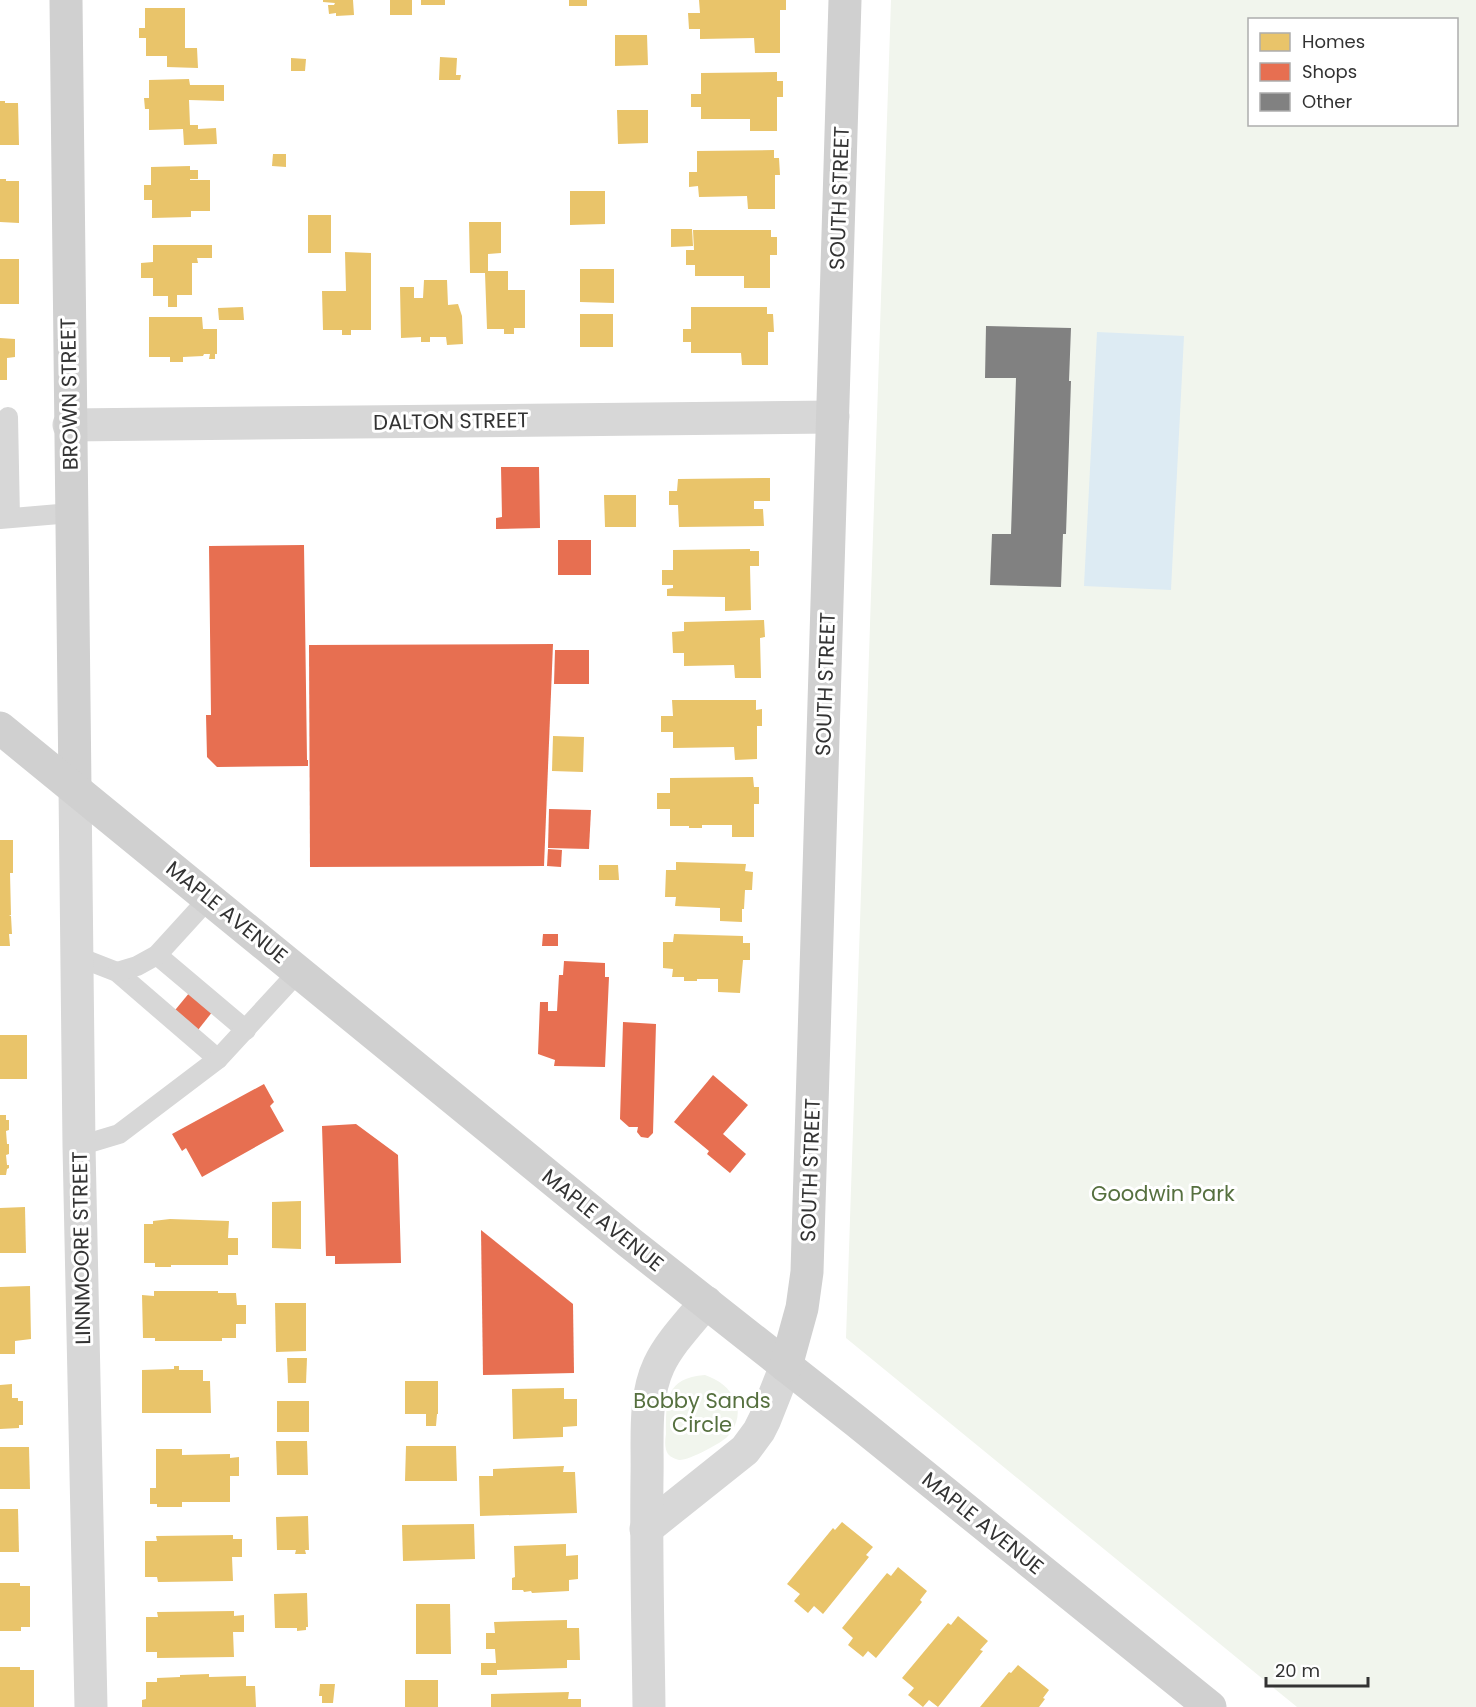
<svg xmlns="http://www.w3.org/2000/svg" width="1476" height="1707" viewBox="0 0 1476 1707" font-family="Poppins,sans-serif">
  <rect width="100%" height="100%" fill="#fff"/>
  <g fill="#f1f5ed" fill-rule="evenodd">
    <path d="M891 0H1476V1707H1297L846 1338ZM1250 20H1456V124H1250Z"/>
    <path d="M705 1375C732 1384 750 1411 728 1436 722 1443 688 1461 679 1460 678 1460 671 1457 670 1456 664 1451 665 1441 666 1434 666 1401 665 1378 705 1375Z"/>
  </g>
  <path fill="#ddebf3" d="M1097 332 1184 336 1171 590 1084 586Z"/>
  <g fill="#e9c46a">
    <path d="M323 0H353L354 15 336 16V13L329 14 328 5H334L335 3 323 2Z"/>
    <rect x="390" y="0" width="22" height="15"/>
    <rect x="421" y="0" width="24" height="5"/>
    <rect x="569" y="0" width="18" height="6"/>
    <path d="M699 0H786V10H780V53H755L754 38 700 39V29H689L688 13H700Z"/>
    <path d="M145 8H185V48H197L198 68 167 67V56H146V38H139V28H145Z"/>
    <path d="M615 35H647L648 65 615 66Z"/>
    <path d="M440 57 457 58 456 75H461L460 80H439Z"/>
    <path d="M291 58 306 59 305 71H291Z"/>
    <path d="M777 72V81H783V97H777V131H750V119H701V107H691V94H701V73Z"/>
    <path d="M189 79 190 85H224V101L189 100 190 125H198V129L216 128 217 144 184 145 183 129 149 130V109H145L144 98H149V80Z"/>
    <path d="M0 101H5V103H18L19 145H0Z"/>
    <path d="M617 110H648V143L618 144Z"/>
    <path d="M774 150V158H779L780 175H775V209H748L747 196 699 197 698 186 689 187V172H697V151Z"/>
    <path d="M273 154H286V167L272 166Z"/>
    <path d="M190 166V170H198V179H190V180H210V211H191V217L152 218V200H144V185H151V167Z"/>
    <path d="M0 179H6V181H19V223L0 222Z"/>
    <path d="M570 191H605V224L570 225Z"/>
    <rect x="308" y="215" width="23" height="38"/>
    <path d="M469 222H501V253L488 254V271H508V290H525V328H514V334H504V329H487L485 273H470Z"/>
    <path d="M671 229H692L693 246 671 247Z"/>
    <path d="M693 230H771V237H777V255H770V288H744V276H695V265H686V250H694Z"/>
    <path d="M153 245H212V258H197L198 263H192V295H177V307H168V296H153V278H141V263L153 262Z"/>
    <path d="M345 252 371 253V330H351V335H342V330H323L322 291H346Z"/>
    <rect x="0" y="259" width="19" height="45"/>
    <path d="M580 269H614V303L580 302Z"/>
    <path d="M424 280H447L448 305 458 304 462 316 463 344 447 345 446 337H430V342H421V337L401 338 400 287H414V298H423Z"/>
    <path d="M243 307 244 320H219L218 308Z"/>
    <path d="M691 307H767V314H773L774 332H768V365H742L741 353H691V342H683V329H691Z"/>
    <rect x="580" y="314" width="33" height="33"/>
    <path d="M149 317H202L203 329H217V354H215V359H209L210 354H204L203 356 183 357V362H170V357H149Z"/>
    <path d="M0 338 15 339V357L7 358V380H0Z"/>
    <path d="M770 478V501H754V509H763L764 526 679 527 678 505H669V491H677L678 479Z"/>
    <path d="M604 495H636V527H605Z"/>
    <path d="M750 549V551H759V566H750L751 610 725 611V597L667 596V589L673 588V585H662V570H673V550Z"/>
    <path d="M764 620 765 637 760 638 761 678H735L734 665 684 666V653H673L672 632 684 631V622Z"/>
    <path d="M672 700H756V710L762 709V726H757V759L735 760 734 747 673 748V732H661V716H673Z"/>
    <path d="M553 736 584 737 583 772 552 771Z"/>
    <path d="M753 777 754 787H759V804H754V837H732V825H702V828H689V826H670V809H657V793H670V778Z"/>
    <path d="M0 840H13V873H10L11 915H9L11 916 12 934H9L10 946H0Z"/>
    <path d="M676 862 746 864 745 871 753 872 752 890H745L744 909H742V922L720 921V908L675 906 676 897H665L666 870H676Z"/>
    <path d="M599 865H618L619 880H599Z"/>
    <path d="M674 934 743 936V943H750V960H743L740 993 718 992V979H697V981H684V977H672L673 969 663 968V942H673Z"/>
    <rect x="0" y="1035" width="27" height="44"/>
    <path d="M0 1115H6V1120H9V1130L6 1131 7 1144H9V1154L6 1155 7 1165H9V1168L7 1169 6 1175H0Z"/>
    <path d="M301 1201V1249L272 1248V1202Z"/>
    <path d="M25 1207 26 1253H0V1208Z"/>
    <path d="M170 1219 229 1221 228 1238H238V1255H228V1265H171V1267H155V1263H144V1224H153V1221Z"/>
    <path d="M30 1286 31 1339 15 1341V1354H0V1287Z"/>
    <path d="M154 1291H218V1293H236L237 1305H246V1324H236V1338H222V1341H155V1338H143L142 1295 154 1296Z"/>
    <path d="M275 1303H306V1351L276 1352Z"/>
    <path d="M287 1358H307L306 1383H288Z"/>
    <path d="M174 1366H179V1370H203V1381H210L211 1413H142V1370L174 1369Z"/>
    <path d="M405 1381H438V1414H437L436 1426H426V1414H405Z"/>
    <path d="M12 1384V1398H18V1401H23V1425H19V1428L0 1429V1385Z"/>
    <path d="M564 1388V1399H577V1426L563 1427V1437L513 1439 512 1389Z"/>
    <rect x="277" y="1401" width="32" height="31"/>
    <path d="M276 1441H307L308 1475H277Z"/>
    <path d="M406 1446H456L457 1481H405Z"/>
    <path d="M0 1447H29L30 1489H0Z"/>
    <path d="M156 1449H182V1455L230 1454V1458L239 1457V1476H230V1502H182V1507H157V1504H150V1488H156Z"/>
    <path d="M564 1466 563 1472H575L577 1513 480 1516 479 1476H493V1469Z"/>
    <path d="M0 1509H18L19 1552H0Z"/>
    <path d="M308 1516 309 1550H305L306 1554H295L296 1550H277L276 1517Z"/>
    <path d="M842 1522 873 1547 866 1555 869 1557 823 1614 814 1606 808 1613 794 1601 800 1594 787 1584 833 1528 835 1530Z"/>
    <path d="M474 1524 475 1559 403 1561 402 1525Z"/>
    <path d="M233 1535V1539H242V1557H232L233 1581 158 1582 157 1577H145V1541H157L156 1536Z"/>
    <path d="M566 1544V1556L578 1555V1579L569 1580V1591L532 1593 531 1591 524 1592 523 1590H512V1578L515 1577 514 1546Z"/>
    <path d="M898 1567 927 1591 920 1600 922 1602 876 1658 868 1651 863 1657 848 1645 853 1638 842 1628 887 1573 891 1576Z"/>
    <path d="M0 1583H20V1586H30V1627H21V1631H0Z"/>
    <path d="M307 1593 308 1627H306V1630L297 1631V1628H275L274 1594Z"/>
    <path d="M416 1604H450L451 1654H416Z"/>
    <path d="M234 1611V1616L244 1615V1632H233L234 1657 157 1658V1652H146V1617H158L157 1612Z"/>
    <path d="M958 1616 988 1641 980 1650 983 1651 938 1707 929 1700 923 1707 908 1695 914 1688 902 1678 948 1623 951 1625Z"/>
    <path d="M567 1620V1628H579L580 1660H567V1668L497 1670V1675H481V1663H496L495 1649H486V1633H495L494 1622Z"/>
    <path d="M1018 1665 1049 1690 1043 1698 1045 1699 1039 1707H980L1009 1672 1011 1673Z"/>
    <path d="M0 1667H20V1670H34V1707H0Z"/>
    <path d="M209 1674V1677L246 1676V1686H255L256 1707H142V1700L146 1699V1682H157V1678L180 1677V1675Z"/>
    <rect x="405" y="1680" width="33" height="27"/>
    <path d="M320 1684H335L333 1703H322V1696H319Z"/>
    <path d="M569 1692 568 1699H581V1707H491V1694Z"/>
  </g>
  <g fill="#e76f51">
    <path d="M501 467H539L540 528 496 529V518L502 517Z"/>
    <rect x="558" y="540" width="33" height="35"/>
    <path d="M304 545 307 760H308V766L217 767 207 757 206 715H211L209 546Z"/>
    <path d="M553 644 544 866 310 867 309 645Z"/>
    <path d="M555 650H589V684H554Z"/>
    <path d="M549 809 591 810 589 849 548 848Z"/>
    <path d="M548 849 562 850 561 867 547 866Z"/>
    <path d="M543 934H558V946H542Z"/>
    <path d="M564 961 605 963V977H609L605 1067 554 1066 555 1060 538 1054 540 1002H548V1011H557L559 975H563Z"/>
    <path d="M190 992 213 1011 194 1035 171 1015Z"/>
    <path d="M623 1022 656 1024 653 1133 648 1138 641 1137 637 1132 638 1127H629L620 1119Z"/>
    <path d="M713 1075 748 1105 723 1134 746 1154 730 1173 707 1154 709 1151 674 1122Z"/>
    <path d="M264 1084 274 1102 270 1106 284 1131 202 1177 186 1148 182 1151 172 1134Z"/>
    <path d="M356 1124 398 1155 401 1263 335 1264V1256H326L322 1126Z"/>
    <path d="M481 1230 573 1304 574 1373 483 1375Z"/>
  </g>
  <path fill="#818181" d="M986 326 1071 328 1069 381H1071L1066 534H1063L1061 587 990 585 992 534H1011L1016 378H985Z"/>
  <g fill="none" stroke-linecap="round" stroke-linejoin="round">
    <g stroke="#d7d7d7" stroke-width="20">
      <path d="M8 417 10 518"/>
      <path d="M0 519 71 513"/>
      <path d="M157 955 246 1030"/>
      <path d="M76 956 117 972 218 1059"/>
      <path d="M117 972 137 966 157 955 209 898"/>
      <path d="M79 1146 119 1134 218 1059 299 971"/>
    </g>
    <g stroke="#d7d7d7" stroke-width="33">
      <path d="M69 425 833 417"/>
      <path d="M75 788 79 1146 91 1707"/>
      <path d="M646 1529 745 1450 759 1431 765 1419 786 1366"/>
      <path d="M649 1707C648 1631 646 1554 647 1478 648 1441 643 1399 659 1365 670 1342 690 1322 706 1302"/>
    </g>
    <g stroke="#d0d0d0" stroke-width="33">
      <path d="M66 0 75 788"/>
      <path d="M0 728 629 1242 856 1421 1210 1707"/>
      <path d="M786 1366 802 1308 807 1272 845 0"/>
    </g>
  </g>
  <g text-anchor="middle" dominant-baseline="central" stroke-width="6" stroke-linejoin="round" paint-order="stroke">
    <g font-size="21" fill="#333" stroke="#fff">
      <text transform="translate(839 198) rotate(-88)">SOUTH STREET</text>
      <text transform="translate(69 394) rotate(-91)">BROWN STREET</text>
      <text transform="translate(451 421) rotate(-1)">DALTON STREET</text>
      <text transform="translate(825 684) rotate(-88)">SOUTH STREET</text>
      <text transform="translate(227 912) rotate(39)">MAPLE AVENUE</text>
      <text transform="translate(810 1170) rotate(-88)">SOUTH STREET</text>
      <text transform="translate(603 1220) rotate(39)">MAPLE AVENUE</text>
      <text transform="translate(81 1248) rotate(-91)">LINNMOORE STREET</text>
      <text transform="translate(983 1523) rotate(39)">MAPLE AVENUE</text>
    </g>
    <g font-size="21" fill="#56703f" stroke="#fff">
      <text x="1163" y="1193">Goodwin Park</text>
      <text x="702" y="1400">Bobby Sands<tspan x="702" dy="24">Circle</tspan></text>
    </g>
  </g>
  <rect x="1248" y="18" width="210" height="108" fill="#ffffff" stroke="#adadad" stroke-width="1.5"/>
  <rect x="1260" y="33" width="30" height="18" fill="#e9c46a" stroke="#adadad" stroke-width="1.5"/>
  <text x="1302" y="48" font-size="18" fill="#333333">Homes</text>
  <rect x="1260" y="63" width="30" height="18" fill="#e76f51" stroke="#adadad" stroke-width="1.5"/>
  <text x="1302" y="78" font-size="18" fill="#333333">Shops</text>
  <rect x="1260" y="93" width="30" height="18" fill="#818181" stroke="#adadad" stroke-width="1.5"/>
  <text x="1302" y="108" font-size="18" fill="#333333">Other</text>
  <path d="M1266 1677v9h102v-9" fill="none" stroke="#333333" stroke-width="3"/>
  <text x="1275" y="1677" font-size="18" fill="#333333" stroke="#ffffff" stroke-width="4.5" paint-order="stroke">20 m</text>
</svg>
